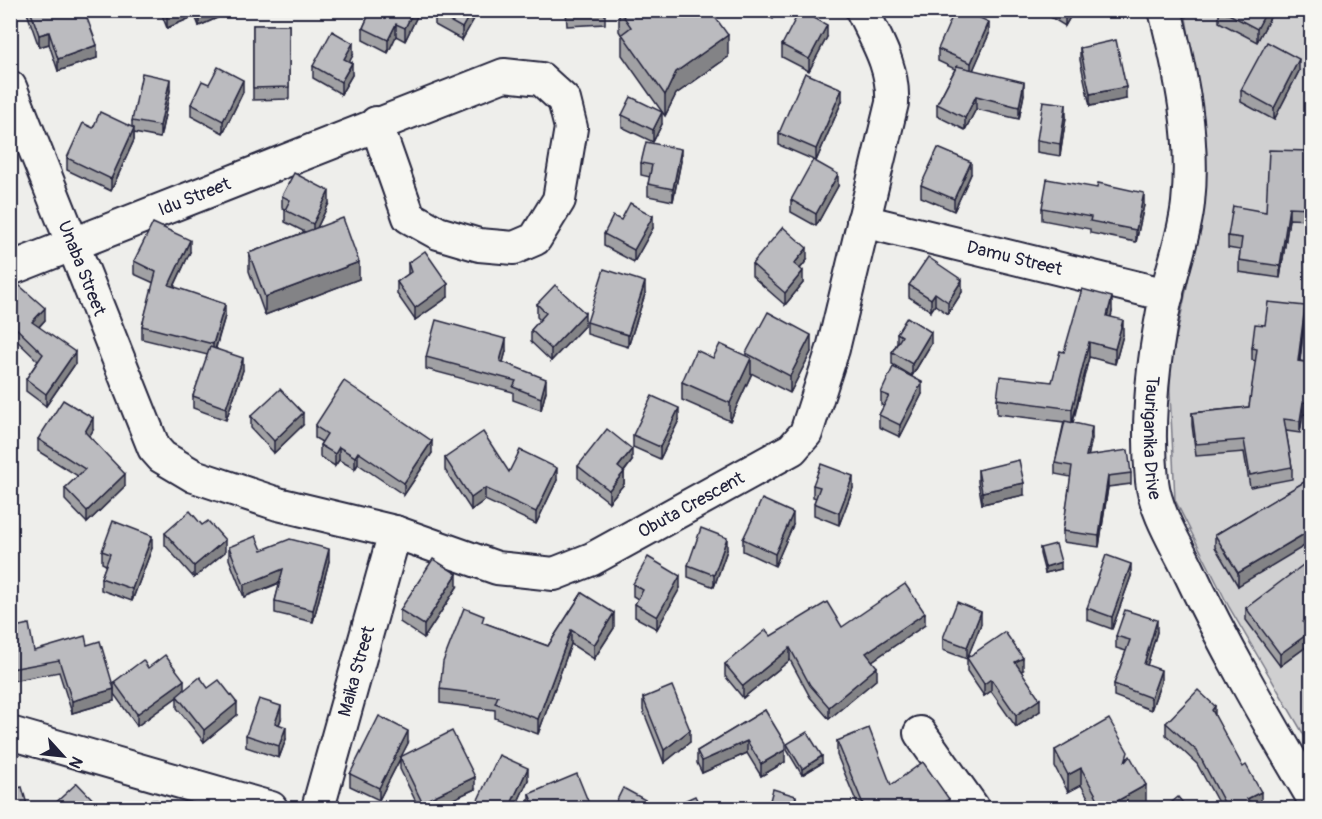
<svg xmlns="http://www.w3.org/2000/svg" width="1322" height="819" viewBox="0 0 1322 819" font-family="Pangolin,sans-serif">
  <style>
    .green { fill: #d0d0d1; stroke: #797986; stroke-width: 1.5 }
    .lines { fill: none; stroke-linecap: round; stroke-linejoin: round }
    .minor-casing { stroke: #22223b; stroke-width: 36 }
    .minor { stroke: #f6f6f2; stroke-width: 32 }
    .wall { fill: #a1a1a4; stroke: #22223b; stroke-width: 1.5 }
    .shaded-wall { fill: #838386; stroke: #22223b; stroke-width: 1.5 }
    .building { fill: #bbbbbf; stroke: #22223b; stroke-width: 1.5 }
    .labels { text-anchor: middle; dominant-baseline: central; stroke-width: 5; stroke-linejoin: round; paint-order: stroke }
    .street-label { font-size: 18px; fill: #22223b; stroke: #f6f6f2 }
  </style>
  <rect width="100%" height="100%" fill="#eeeeeb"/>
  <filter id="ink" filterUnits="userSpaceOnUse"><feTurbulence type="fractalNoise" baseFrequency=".0167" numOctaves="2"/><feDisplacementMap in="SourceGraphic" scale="12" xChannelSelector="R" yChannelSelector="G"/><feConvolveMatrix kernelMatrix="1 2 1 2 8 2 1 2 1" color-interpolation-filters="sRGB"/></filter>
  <g filter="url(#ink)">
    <!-- green -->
    <polygon class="green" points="1185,11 1311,11 1311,747 1229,607 1175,500 1169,372 1199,229 1201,114"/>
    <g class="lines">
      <defs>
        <g id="minor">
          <path id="s1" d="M1165,10C1181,73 1195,139 1188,203C1185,233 1174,263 1167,292C1154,352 1146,419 1152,481C1155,509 1173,539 1186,565C1223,644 1267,720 1312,796"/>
          <path id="s2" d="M10,87L154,448L162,457L194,476L278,504L395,532L497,568L554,574L592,559L792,449L806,433L833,349L892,103C894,68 877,41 862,10"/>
          <path id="s3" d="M863,221L1167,295"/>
          <path id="s4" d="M10,269L504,75L541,79L564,100L571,128L559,200L535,239L514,248L479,245L438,233L409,217L376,123"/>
          <polyline points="10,733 271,808"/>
          <polyline points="920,733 973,808"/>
          <path id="s5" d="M318,808L395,532"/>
        </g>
      </defs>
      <!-- minor casing -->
      <use href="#minor" class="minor-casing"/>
      <!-- minor -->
      <use href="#minor" class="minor"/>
    </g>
    <!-- wall -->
    <g class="wall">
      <polygon points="26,10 84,10 97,58 58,71 49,44 39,47"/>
      <polygon points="160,10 217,10 217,18 199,26 195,16 167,28"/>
      <polygon points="371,10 420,10 405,41 396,36 388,53 363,40 363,28"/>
      <polygon points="479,10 462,40 435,25 435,13"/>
      <polygon points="566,10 605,12 605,24 567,26"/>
      <polygon points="619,10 697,10 728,57 676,94 665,116 622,55 622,36 619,31"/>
      <polygon points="755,10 777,10 773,19"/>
      <polygon points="920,10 936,10 932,17"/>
      <polygon points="1039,10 1074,10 1065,26"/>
      <polygon points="1219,10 1274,10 1257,42 1219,22"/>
      <polygon points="253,25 289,25 289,99 253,100"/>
      <polygon points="989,34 973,70 1024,94 1019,119 976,109 965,130 937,116 937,104 955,69 938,61 938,49"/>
      <polygon points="827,37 809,71 782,57 782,45"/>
      <polygon points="1080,48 1126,99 1090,106 1080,60"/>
      <polygon points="353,55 349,62 352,75 341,94 313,78 313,66"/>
      <polygon points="1299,71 1274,120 1241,102 1241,90"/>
      <polygon points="209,84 243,92 223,133 191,116 191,104"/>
      <polygon points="170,91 160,138 134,133 134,140 111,191 67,170 67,158 93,128 132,127 132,121"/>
      <polygon points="842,101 816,161 779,145 779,133"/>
      <polygon points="622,115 662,124 653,142 622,127"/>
      <polygon points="1066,117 1060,156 1037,152 1037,140"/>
      <polygon points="1311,151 1311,220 1289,219 1280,278 1239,272 1239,260 1240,250 1228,248 1228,236 1266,212"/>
      <polygon points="681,161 673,201 648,196 648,184 650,177 641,175 641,163"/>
      <polygon points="971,174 954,211 921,197 921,185"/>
      <polygon points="838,186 816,226 791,212 791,200"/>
      <polygon points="282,196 329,203 317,228 359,279 265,315 249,271 249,253 305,232 285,222 285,209 282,208"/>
      <polygon points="1144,205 1136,242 1090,233 1090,229 1042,220 1042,208"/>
      <polygon points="621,220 653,228 634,262 604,246 604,234"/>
      <polygon points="190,252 174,287 225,316 216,348 243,370 226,420 193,408 193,396 208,355 142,339 142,326 154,283 134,274 134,261"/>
      <polygon points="807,260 800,269 803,283 785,305 752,276 752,264"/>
      <polygon points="408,263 448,297 415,320 397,294 397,282 408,274"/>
      <polygon points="10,281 45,320 39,327 75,364 46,406 26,391 26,379 38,361 15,339"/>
      <polygon points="909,285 962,292 948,314 935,305 931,311 909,297"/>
      <polygon points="645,294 628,347 587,334 587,322"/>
      <polygon points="537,304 585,325 551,361 531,342 531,330 540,320 537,317"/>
      <polygon points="1112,312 1111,317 1123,335 1115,364 1089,357 1073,423 1092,438 1088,456 1131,473 1131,484 1108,487 1099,547 1063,542 1063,531 1071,477 1055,474 1055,463 1064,422 997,414 997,399 1052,382 1064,352"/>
      <polygon points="1305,318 1300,361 1311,363 1311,415 1303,414 1300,433 1286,431 1292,467 1292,479 1250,487 1244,452 1196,456 1192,425 1192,413 1249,407 1256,361 1252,360 1252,348 1265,325"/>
      <polygon points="897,333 931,344 912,376 892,364 892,352 897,343"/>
      <polygon points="506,351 503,362 546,391 541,410 513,400 513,392 426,369 426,357"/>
      <polygon points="811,352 790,393 751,373 751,375 730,421 682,400 682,382 713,358 746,356 746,353"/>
      <polygon points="881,393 922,394 900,437 879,427 879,415 884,406 881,405"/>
      <polygon points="251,416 303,425 274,453 251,428"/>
      <polygon points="679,420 660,459 633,447 633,435"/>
      <polygon points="315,426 432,453 404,495 358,464 355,469 339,460 335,466 320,457 320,445 322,442 315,438"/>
      <polygon points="93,430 89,437 125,486 87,523 65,500 65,488 78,476 38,451 38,439"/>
      <polygon points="445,458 509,472 557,480 536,524 485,500 471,510 445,470"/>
      <polygon points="632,461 624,472 624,484 609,502 578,478 578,466"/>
      <polygon points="978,470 1024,495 982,504 978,482"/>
      <polygon points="1311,478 1238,586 1215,547 1215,535"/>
      <polygon points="813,485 853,488 839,525 814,515 814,503 816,498 813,497"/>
      <polygon points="202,525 225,552 194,578 165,545 165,533"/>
      <polygon points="793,525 775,566 743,551 743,539"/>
      <polygon points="229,547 262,550 329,561 313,622 275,613 275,601 280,583 244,597 229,559"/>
      <polygon points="152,548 132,601 101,590 101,578 106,565 102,563 102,551"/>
      <polygon points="1040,548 1061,569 1045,573 1040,554"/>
      <polygon points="727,550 714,587 688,577 688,565"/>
      <polygon points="1131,576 1112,629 1087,620 1087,608"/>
      <polygon points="633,584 680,588 657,629 635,617 635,604 638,599 633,596"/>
      <polygon points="457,587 424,638 400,622 400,610"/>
      <polygon points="582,593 614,628 594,659 571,644 538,734 495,718 495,710 440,703 440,689 484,623 548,646"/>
      <polygon points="1246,608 1311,629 1309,631 1310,644 1280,666 1246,620"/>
      <polygon points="981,624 967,658 1023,670 1021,671 1040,711 1016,727 991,691 984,696 967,671 967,659 943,650 943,638"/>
      <polygon points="925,625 872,661 877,679 829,719 810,697 790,660 743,698 725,676 725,664 771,636 842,627"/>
      <polygon points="10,628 34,651 87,645 114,701 72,713 59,672 11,681"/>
      <polygon points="1157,632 1147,665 1161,682 1151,710 1114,696 1114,684 1126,651 1116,648 1116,636"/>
      <polygon points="148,668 184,690 208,688 237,715 204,742 177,708 177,697 137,726 114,694 114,682"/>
      <polygon points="643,698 690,742 664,763 643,710"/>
      <polygon points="765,710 785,762 761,776 747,753 702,773 697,763 697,751"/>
      <polygon points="1215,717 1261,804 1256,806 1258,808 1221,808 1197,764 1166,735 1166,723"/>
      <polygon points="281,719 279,724 286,739 279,758 246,747 246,735"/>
      <polygon points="837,741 891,785 949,808 859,808 837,755"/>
      <polygon points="408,743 401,756 475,789 434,808 419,808 400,769 400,759 379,800 350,786 350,774"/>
      <polygon points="787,744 822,763 802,775 787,750"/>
      <polygon points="1055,750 1128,758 1146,802 1135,808 1094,808 1081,785 1068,792 1055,767"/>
      <polygon points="528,780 515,808 476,808 476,804"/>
      <polygon points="529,794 590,808 530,808 529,806"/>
    </g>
    <!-- shaded-wall -->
    <g class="shaded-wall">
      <polygon points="179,10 195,10 195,16 167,28 167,16"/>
      <polygon points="207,10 217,10 217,18 199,26 199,14"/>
      <polygon points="414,10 420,10 405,41 405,28"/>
      <polygon points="472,10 479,10 462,40 462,28"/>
      <polygon points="773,10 777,10 773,19"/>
      <polygon points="1067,10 1074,10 1065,26 1065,14"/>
      <polygon points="1267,10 1274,10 1257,42 1257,29"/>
      <polygon points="989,22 989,34 971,75 971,63"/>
      <polygon points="396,24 396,36 388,53 388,40"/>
      <polygon points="827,25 827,37 809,71 809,59"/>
      <polygon points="49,32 49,44 39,47 39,35"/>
      <polygon points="728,35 728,57 676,94 665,116 665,95 676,72"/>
      <polygon points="353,43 353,55 344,72 344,59"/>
      <polygon points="97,45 97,58 58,71 58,59"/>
      <polygon points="1299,59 1299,71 1274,120 1274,108"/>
      <polygon points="352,63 352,75 341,94 341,82"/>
      <polygon points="170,79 170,91 160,138 160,126"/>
      <polygon points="243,80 243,92 223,133 223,121"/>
      <polygon points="1024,82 1024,94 1019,119 1019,107"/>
      <polygon points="1126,87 1126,99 1090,106 1090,94"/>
      <polygon points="842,89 842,101 816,161 816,149"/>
      <polygon points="976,96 976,109 965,130 965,118"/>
      <polygon points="1066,104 1066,117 1060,156 1060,144"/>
      <polygon points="662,112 662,124 653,142 653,130"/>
      <polygon points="134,128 134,140 111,191 111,179"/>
      <polygon points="681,149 681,161 673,201 673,189"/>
      <polygon points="971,162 971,174 954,211 954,199"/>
      <polygon points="16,164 16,176 10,187 10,175"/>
      <polygon points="838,174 838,186 816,226 816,214"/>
      <polygon points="329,191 329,203 313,236 313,224"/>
      <polygon points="1144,193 1144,205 1136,242 1136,230"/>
      <polygon points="1289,207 1289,219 1280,278 1280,266"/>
      <polygon points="653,216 653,228 634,262 634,250"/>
      <polygon points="190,240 190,252 169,297 169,285"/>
      <polygon points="807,248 807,260 794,276 794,264"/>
      <polygon points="359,262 359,279 265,315 265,297"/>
      <polygon points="803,271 803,283 785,305 785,293"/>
      <polygon points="962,280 962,292 948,314 948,302"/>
      <polygon points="645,282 645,294 628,347 628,335"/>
      <polygon points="448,284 448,297 415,320 415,308"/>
      <polygon points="935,293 935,305 931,311 931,299"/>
      <polygon points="1112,297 1112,312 1107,331 1107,316"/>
      <polygon points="225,304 225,316 213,356 213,344"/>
      <polygon points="1305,306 1305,318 1298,373 1298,361"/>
      <polygon points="45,308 45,320 32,334 32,322"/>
      <polygon points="585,313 585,325 551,361 551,349"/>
      <polygon points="1123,320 1123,335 1115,364 1115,349"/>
      <polygon points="15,327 15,339 10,344 10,331"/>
      <polygon points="931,332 931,344 912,376 912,364"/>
      <polygon points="811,335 811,352 790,393 790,376"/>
      <polygon points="506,339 506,351 500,373 500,361"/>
      <polygon points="1089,342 1089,357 1072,423 1072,409"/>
      <polygon points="75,352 75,364 46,406 46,394"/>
      <polygon points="243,358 243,370 226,420 226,408"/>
      <polygon points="751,358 751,375 730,421 730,403"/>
      <polygon points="546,379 546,391 541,410 541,398"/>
      <polygon points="922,382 922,394 900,437 900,425"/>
      <polygon points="1303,402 1303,414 1300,433 1300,421"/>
      <polygon points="679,408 679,420 660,459 660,447"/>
      <polygon points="303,413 303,425 274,453 274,441"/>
      <polygon points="93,418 93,430 85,444 85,432"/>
      <polygon points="1092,427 1092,438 1086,467 1086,456"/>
      <polygon points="432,441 432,453 404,495 404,483"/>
      <polygon points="339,447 339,460 335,466 335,454"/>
      <polygon points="632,449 632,461 618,479 618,467"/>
      <polygon points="358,452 358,464 355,469 355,457"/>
      <polygon points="557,468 557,480 536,524 536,512"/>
      <polygon points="624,472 624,484 609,502 609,490"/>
      <polygon points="125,474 125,486 87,523 87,511"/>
      <polygon points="853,476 853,488 839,525 839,513"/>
      <polygon points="1108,476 1108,487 1099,547 1099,536"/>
      <polygon points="1024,483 1024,495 982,504 982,492"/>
      <polygon points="485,488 485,500 471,510 471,498"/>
      <polygon points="793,513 793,525 775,566 775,554"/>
      <polygon points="1311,530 1311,542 1238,586 1238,573"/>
      <polygon points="152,536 152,548 132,601 132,589"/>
      <polygon points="727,538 727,550 714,587 714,575"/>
      <polygon points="225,540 225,552 194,578 194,566"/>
      <polygon points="329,549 329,561 313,622 313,610"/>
      <polygon points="1061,562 1061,569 1045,573 1045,567"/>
      <polygon points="1131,564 1131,576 1112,629 1112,617"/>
      <polygon points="283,569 283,581 244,597 244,585"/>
      <polygon points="457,574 457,587 424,638 424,625"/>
      <polygon points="680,576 680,588 657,629 657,617"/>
      <polygon points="981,612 981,624 967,659 967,647"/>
      <polygon points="614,613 614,628 594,659 594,645"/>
      <polygon points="925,613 925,625 866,665 866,653"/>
      <polygon points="1311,617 1311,629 1303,634 1303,622"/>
      <polygon points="1157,620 1157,632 1144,676 1144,664"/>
      <polygon points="571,630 571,644 538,734 538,719"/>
      <polygon points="1310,632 1310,644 1280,666 1280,654"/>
      <polygon points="790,648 790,660 743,698 743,686"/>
      <polygon points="1023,658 1023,670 1015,675 1015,662"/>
      <polygon points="877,667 877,679 829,719 829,707"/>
      <polygon points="1161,670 1161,682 1151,710 1151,698"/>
      <polygon points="991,679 991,691 984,696 984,684"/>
      <polygon points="184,680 184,692 137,726 137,714"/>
      <polygon points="114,689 114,701 72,713 72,701"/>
      <polygon points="1040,699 1040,711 1016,727 1016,715"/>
      <polygon points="237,703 237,715 204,742 204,730"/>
      <polygon points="281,706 281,719 275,735 275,723"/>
      <polygon points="1215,706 1215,718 1212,710"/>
      <polygon points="286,727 286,739 279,758 279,746"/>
      <polygon points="690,730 690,742 664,763 664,750"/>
      <polygon points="408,731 408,743 379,800 379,788"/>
      <polygon points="747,741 747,753 702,773 702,761"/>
      <polygon points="785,750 785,762 761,776 761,764"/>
      <polygon points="822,756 822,763 802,775 802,769"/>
      <polygon points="528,768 528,780 515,808 509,808"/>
      <polygon points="1081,768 1081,785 1068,792 1068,775"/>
      <polygon points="475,777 475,789 434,808 422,808 422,802"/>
      <polygon points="1146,785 1146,802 1135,808 1107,808 1108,806"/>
      <polygon points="1261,792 1261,804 1252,808 1247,799"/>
      <polygon points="796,796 796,808 793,808"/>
      <polygon points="949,799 949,808 936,808"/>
    </g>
    <!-- building -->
    <g class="building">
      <polygon points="30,10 84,10 97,45 58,59 49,32 39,35"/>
      <polygon points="165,10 179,10 167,16"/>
      <polygon points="198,10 207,10 199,14"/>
      <polygon points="371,10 414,10 405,28 396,24 388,40 363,28"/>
      <polygon points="436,10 472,10 462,28 435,13"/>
      <polygon points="567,10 605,10 605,12 567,14"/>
      <polygon points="619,10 697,10 698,13 701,10 710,10 728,35 676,72 665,95 622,34 631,27"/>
      <polygon points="800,10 827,25 809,59 782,45"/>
      <polygon points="955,10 963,10 989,22 971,63 938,49"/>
      <polygon points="1059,10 1067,10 1065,14"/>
      <polygon points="1221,10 1267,10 1257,29"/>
      <polygon points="253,25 289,25 289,87 253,88"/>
      <polygon points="332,31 353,43 344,59 352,63 341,82 313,66"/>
      <polygon points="1116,40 1126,87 1090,94 1080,48"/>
      <polygon points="1267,42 1299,59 1274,108 1241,90"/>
      <polygon points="957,66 1024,82 1019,107 976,96 965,118 937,104"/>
      <polygon points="218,67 243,80 223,121 191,104 202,81 209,84"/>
      <polygon points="142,73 170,79 160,126 132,121"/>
      <polygon points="805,73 842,89 816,149 779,133"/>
      <polygon points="631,97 662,112 653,130 622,115"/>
      <polygon points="1043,101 1066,104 1060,144 1037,140"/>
      <polygon points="100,112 134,128 111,179 67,158 83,123 93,128"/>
      <polygon points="646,142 681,149 673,189 648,184 652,165 641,163"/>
      <polygon points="938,148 971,162 954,199 921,185"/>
      <polygon points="1269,150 1311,151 1311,208 1289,207 1280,266 1239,260 1242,238 1228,236 1233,206 1266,212"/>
      <polygon points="813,160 838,174 816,214 791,200"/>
      <polygon points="10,161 16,164 10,175"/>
      <polygon points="294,173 329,191 313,224 285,210 290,200 282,196"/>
      <polygon points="1047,179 1097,188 1098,183 1144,193 1136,230 1090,221 1091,217 1042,208"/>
      <polygon points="630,203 653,216 634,250 604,234 613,216 621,220"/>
      <polygon points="343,218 359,262 265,297 249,253"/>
      <polygon points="153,223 190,240 169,285 225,304 213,344 142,326 156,272 134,261"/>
      <polygon points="783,227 807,248 794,264 803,271 785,293 752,264"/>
      <polygon points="425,251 448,284 415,308 397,282 411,272 408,263"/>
      <polygon points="928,257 962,280 948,302 935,293 931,299 909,285"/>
      <polygon points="604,269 645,282 628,335 587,322"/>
      <polygon points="12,279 45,308 32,322 75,352 46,394 26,379 43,354 15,327 10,331 10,281"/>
      <polygon points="555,285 585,313 551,349 531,330 546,313 537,304"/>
      <polygon points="1082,289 1112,297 1107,316 1123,320 1115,349 1089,342 1072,409 997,399 1000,376 1052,382 1060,351 1064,352"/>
      <polygon points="1268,302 1305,306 1298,361 1311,363 1311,403 1303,402 1300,421 1284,419 1292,467 1250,475 1244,440 1196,444 1192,413 1249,407 1257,349 1252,348 1255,324 1265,325"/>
      <polygon points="768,312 811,335 790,376 746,353"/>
      <polygon points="907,317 931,332 912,364 892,352 902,336 897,333"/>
      <polygon points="436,320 506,339 500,361 546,379 541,398 513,387 516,381 426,357"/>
      <polygon points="720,344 751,358 730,403 682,382 696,350 713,358"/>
      <polygon points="210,347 243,358 226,408 193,396"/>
      <polygon points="893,367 922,382 900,425 879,415 889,396 881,393"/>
      <polygon points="344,381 432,441 404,483 358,452 355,457 339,447 335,454 320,445 327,434 315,426"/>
      <polygon points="280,389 303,413 274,441 251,416"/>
      <polygon points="652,396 679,408 660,447 633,435"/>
      <polygon points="63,400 93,418 85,432 125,474 87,511 65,488 85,469 38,439"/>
      <polygon points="1065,421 1092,427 1086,456 1128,450 1131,473 1108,476 1099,536 1063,531 1072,466 1055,463"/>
      <polygon points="607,429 632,449 618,467 624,472 609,490 578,466"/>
      <polygon points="483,432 509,472 520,450 557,468 536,512 485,488 471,498 445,458"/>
      <polygon points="1019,460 1024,483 982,492 978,470"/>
      <polygon points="821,464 853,476 839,513 814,503 820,487 813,485"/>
      <polygon points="1311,478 1311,530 1238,573 1215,535"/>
      <polygon points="762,499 793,513 775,554 743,539"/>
      <polygon points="190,511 202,525 208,521 225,540 194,566 165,533"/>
      <polygon points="113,521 152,536 132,589 101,578 110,554 102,551"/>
      <polygon points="701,528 727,538 714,575 688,565"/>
      <polygon points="256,536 262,550 290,539 329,549 313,610 275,601 283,569 244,585 229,547"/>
      <polygon points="1056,544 1061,562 1045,567 1040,548"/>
      <polygon points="1106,555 1131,564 1112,617 1087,608"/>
      <polygon points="648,557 680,576 657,617 635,604 643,590 633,584"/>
      <polygon points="433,559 457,574 424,625 400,610"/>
      <polygon points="1311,559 1311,617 1303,622 1310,632 1280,654 1246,608"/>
      <polygon points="905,584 925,613 866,653 877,667 829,707 810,685 790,648 743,686 725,664 766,630 771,636 827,602 842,627"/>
      <polygon points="582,593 614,613 594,645 571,630 538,719 495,703 498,696 440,689 443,662 464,608 484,616 482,622 548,646"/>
      <polygon points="957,602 981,612 967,647 943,638"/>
      <polygon points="1125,610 1157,620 1144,664 1161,670 1151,698 1114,684 1130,640 1116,636"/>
      <polygon points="29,624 34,651 85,636 87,645 100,641 114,689 72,701 59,660 11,669 10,628"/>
      <polygon points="1005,632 1023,658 1015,662 1040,699 1016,715 991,679 984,684 967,658"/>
      <polygon points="165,655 184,680 137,714 114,682 143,660 148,668"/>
      <polygon points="200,677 208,688 219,680 237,703 204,730 177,696"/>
      <polygon points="672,686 690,730 664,750 643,698"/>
      <polygon points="1198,690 1215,706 1212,710 1243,767 1246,765 1261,792 1247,799 1258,808 1227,808 1197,751 1166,723"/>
      <polygon points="259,699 281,706 275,723 286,727 279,746 246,735"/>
      <polygon points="765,710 785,743 785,750 761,764 747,741 702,761 697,751"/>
      <polygon points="379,716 408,731 379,788 350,774"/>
      <polygon points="1109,719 1128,752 1125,762 1130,756 1146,785 1108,806 1107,808 1103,808 1081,768 1068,775 1055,750"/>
      <polygon points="869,728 891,785 923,762 949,799 936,808 861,808 859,807 863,804 837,741"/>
      <polygon points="452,731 475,777 422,802 400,757"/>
      <polygon points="807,732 822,756 802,769 787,744"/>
      <polygon points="499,755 528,768 509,808 487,808 476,804"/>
      <polygon points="577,774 590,806 585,808 535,808 529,794"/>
      <polygon points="77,783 101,808 50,808"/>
      <polygon points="22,787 28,808 10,808 10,790"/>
      <polygon points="623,788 651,803 649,808 613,808"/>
      <polygon points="773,789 796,796 793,808 768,808"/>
      <polygon points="695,796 701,808 668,808"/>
      <polygon points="1178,797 1187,808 1165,808"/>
      <polygon points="157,800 158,808 125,808 125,802"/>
    </g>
  </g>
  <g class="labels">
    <!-- street labels -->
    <g class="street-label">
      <text stroke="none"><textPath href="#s4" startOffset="198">Idu Street</textPath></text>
      <text stroke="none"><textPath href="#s3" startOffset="156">Damu Street</textPath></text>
      <text stroke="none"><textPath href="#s2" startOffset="195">Unaba Street</textPath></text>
      <text stroke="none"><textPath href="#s1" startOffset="434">Tauriganika Drive</textPath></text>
      <text stroke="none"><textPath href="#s2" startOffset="966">Obuta Crescent</textPath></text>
      <text stroke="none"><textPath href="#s5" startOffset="142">Maika Street</textPath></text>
    </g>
  </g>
  <!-- margin -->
  <rect width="1322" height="819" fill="none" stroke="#f6f6f2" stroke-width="36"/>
  <rect x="18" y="18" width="1286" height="783" fill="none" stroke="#22223b" stroke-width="2" filter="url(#ink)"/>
  <!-- north arrow -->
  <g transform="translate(63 756) rotate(117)" stroke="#f6f6f2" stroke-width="4.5" paint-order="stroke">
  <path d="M0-4.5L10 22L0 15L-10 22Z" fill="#22223b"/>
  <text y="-9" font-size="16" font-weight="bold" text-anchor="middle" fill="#22223b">N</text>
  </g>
</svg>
